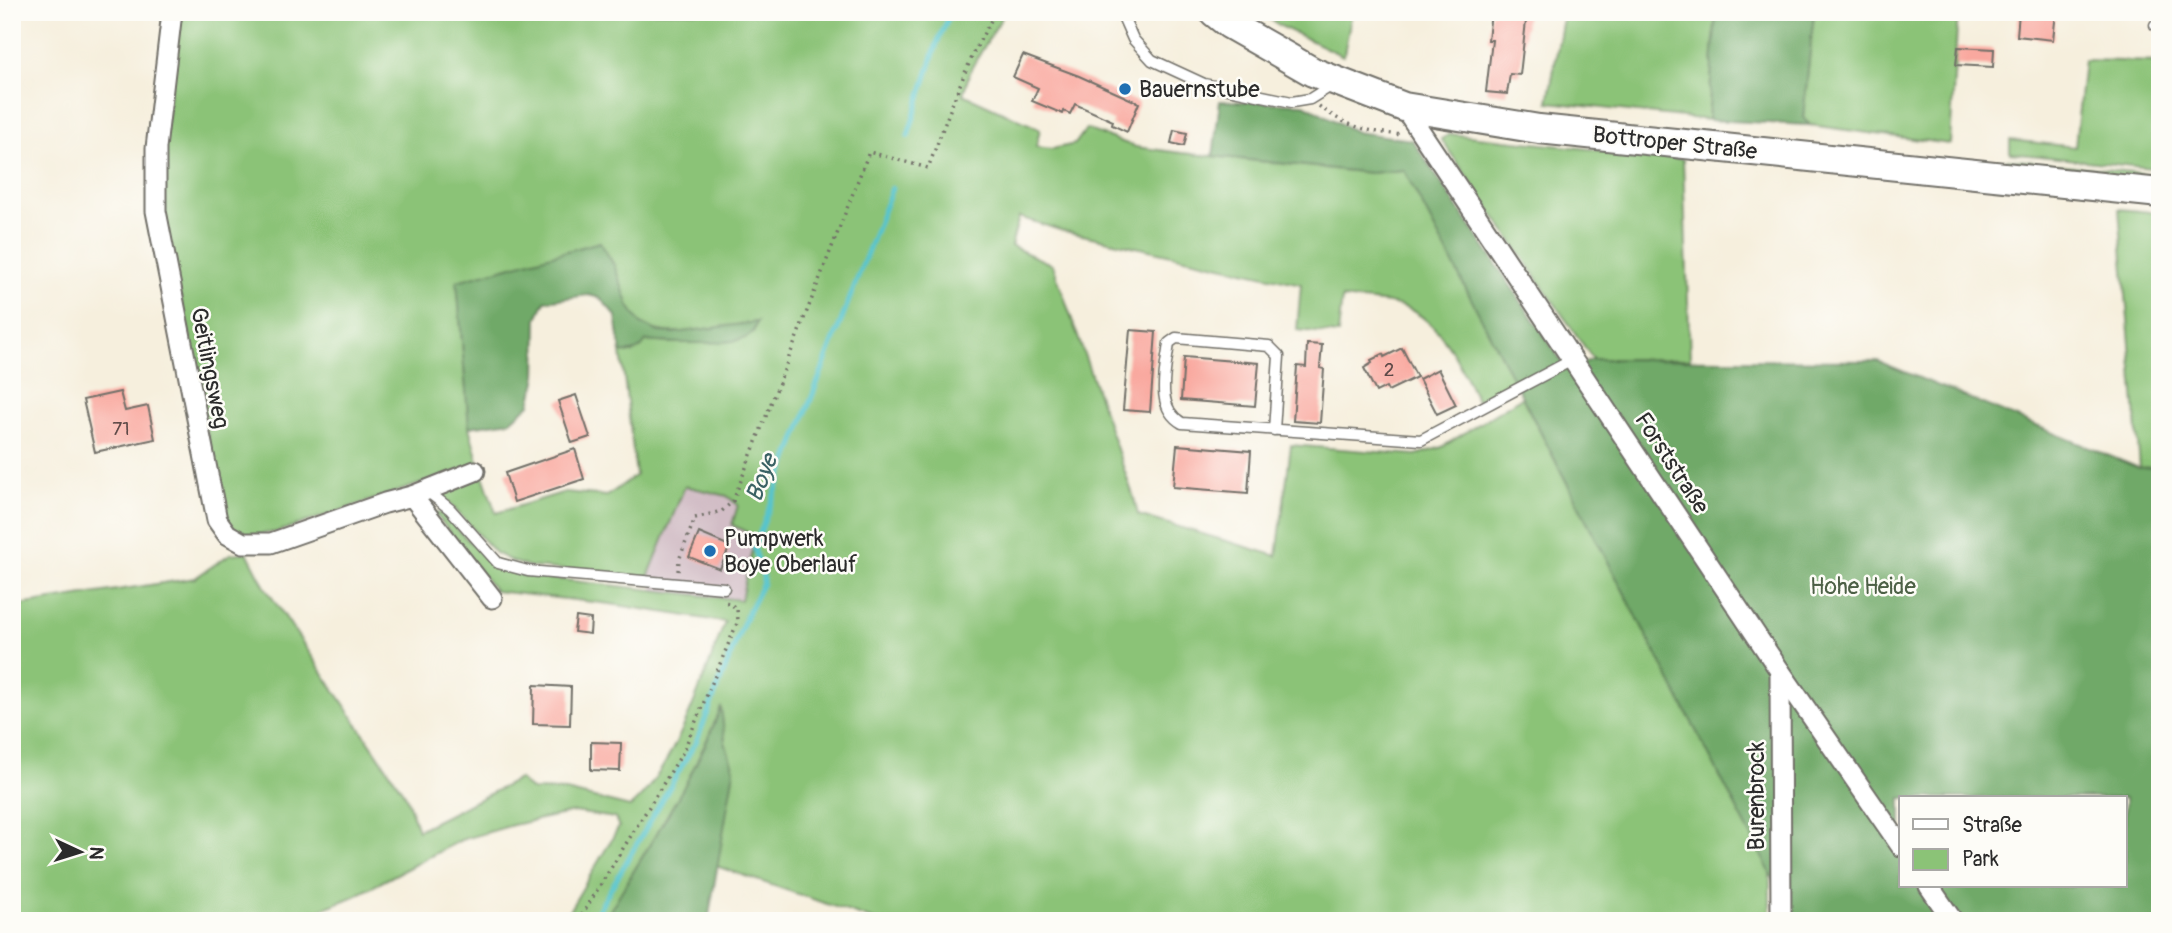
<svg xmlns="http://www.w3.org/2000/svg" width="2172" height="933" viewBox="0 0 2172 933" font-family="Pangolin,sans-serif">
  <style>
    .industrial { fill: #d2bdc6 }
    .green { fill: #8bc377; stroke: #5b7751; stroke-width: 2 }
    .forest { fill: #70a968; stroke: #4e6a4a; stroke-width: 2; fill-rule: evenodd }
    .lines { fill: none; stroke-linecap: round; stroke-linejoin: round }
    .stream { stroke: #57c4cd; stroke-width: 5 }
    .building { fill: #f9a89f }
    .service-casing { stroke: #727069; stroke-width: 13 }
    .minor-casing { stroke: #727069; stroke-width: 23 }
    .secondary-casing { stroke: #727069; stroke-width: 32 }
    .path { stroke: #727069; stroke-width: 3.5; stroke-dasharray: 2 5; stroke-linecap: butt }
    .service { stroke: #fff; stroke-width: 10 }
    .minor { stroke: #fff; stroke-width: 19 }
    .secondary { stroke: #fff; stroke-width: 28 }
    .poi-dot { fill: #1f6fb2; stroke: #fdfcf7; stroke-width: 2.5 }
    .labels { text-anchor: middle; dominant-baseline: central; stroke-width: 5; stroke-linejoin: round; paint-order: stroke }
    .number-label { font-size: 19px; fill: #5e4a48 }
    .poi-label { font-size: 23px; fill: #2b2b2b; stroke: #fdfcf7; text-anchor: start }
    .street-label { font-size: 23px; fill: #2b2b2b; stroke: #fdfcf7 }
    .park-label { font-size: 23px; fill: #4d6046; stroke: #fdfcf7 }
    .water-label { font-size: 24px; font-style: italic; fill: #3a6164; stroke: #fdfcf7 }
  </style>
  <rect width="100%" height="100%" fill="#fdfcf7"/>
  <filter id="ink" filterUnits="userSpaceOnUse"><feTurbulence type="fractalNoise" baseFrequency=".0143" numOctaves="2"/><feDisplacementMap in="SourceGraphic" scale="14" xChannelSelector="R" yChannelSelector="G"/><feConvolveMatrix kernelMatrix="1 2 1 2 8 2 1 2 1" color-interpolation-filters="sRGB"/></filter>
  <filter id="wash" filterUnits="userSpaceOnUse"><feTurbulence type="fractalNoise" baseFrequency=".00686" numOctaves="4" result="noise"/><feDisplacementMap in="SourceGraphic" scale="28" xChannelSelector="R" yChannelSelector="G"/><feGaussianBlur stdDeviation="1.57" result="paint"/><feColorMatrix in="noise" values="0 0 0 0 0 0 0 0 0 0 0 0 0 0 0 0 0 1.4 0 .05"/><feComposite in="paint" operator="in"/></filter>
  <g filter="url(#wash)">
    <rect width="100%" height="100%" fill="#f6efdd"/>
    <!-- industrial -->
    <polygon class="industrial" points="685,486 727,496 738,505 755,535 742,600 652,591 655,578 648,577"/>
    <!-- green -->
    <g class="green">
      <path d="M178,12H1005L971,69L963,94L1040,129L1036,147L1052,149L1075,144L1086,129L1136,147L1182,153L1370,173L1404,170L1515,381L1477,401C1461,368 1446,328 1411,310C1391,300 1363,301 1342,298L1338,334L1297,330L1301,284L1060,230L1019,217L1011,246L1053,265L1134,498L1138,515L1277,556L1291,445L1416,455L1442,447L1522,397L1770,871V921H876L716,866L734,770L725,742L721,709L688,780L604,921H563L619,827L615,818L574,812L513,825L461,840L355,896L291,921H12V606L195,578L230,554L247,552L265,587L406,796L418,830L519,779L531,790L566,791L630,807C674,771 704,675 725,622L610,604L495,591L434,512C445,512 449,520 456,528C475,549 495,563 521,575L741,600L755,536L732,525L738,505L727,496L685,486L648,577L532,567L513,562L495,553L439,492L483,476L496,513L565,492L607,496L636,475L621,352L633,353L646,341L671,343L753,332L757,322C727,326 668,342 642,324C626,313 620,283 614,265L457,281L469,427L479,464L277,532L252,535L240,533L230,524L223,511L214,481L198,369L167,243L162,166Z"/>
      <polygon points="1259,12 1352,12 1344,54 1343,56 1282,27"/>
      <polygon points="1564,12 1716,12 1708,120 1548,102"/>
      <polygon points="1814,12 1958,12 1950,144 1810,125 1803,118"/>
      <polygon points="2084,60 2160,62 2160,169 2010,153 2010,140 2075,147"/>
      <polygon points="1450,134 1683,159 1690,359 1593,359 1441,139"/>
      <polygon points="2008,159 2160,175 2160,182 2017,167 2006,160"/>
      <polygon points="2119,209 2160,213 2160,467 2140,468"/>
    </g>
    <!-- forest -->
    <g class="forest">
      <polygon points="1716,12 1814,12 1803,118 1810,125 1708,120"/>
      <path d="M1220,101L1304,104L1356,132L1412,140L1567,369L1593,359L1878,361L2139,468L2160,467V921H1786V903L1404,170L1370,173L1213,156ZM1901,798H2125V886H1901Z"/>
      <path d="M600,242L614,265L629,306L641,324L659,332L674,333L757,322C755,327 754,332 749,336C735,346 665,343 646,341C640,352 632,353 621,352L616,316L600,298L588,295L545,301L537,318L536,381L530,404L511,421L469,427L457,281Z"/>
      <path d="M721,707L725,742L734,770L708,921H604C644,851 693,783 721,707Z"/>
    </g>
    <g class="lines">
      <!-- stream -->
      <g class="stream">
        <polyline points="908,136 937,43 951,12"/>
        <polyline points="592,921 697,740 747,614 763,583 763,576 754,548 892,188"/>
      </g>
    </g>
    <g id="blocks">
      <!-- building -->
      <g class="building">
        <polygon points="1491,12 1527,12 1520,75 1510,74 1507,94 1486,92 1492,40 1488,40"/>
        <polygon points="2019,12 2056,12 2053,40 2017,36"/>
        <polygon points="1958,47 1994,49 1993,67 1956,65"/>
        <polygon points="1023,55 1079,76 1139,103 1127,132 1112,125 1113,121 1075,104 1070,114 1064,111 1063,114 1032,101 1038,88 1013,77"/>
        <polygon points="1174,130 1187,133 1184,146 1171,143"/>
        <polygon points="1130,330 1156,332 1150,412 1123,410"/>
        <polygon points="1307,344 1322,345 1320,368 1324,369 1320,423 1293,421 1297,366 1306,367"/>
        <polygon points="1402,348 1417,377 1388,391 1386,387 1376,392 1364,368 1372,363 1371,360 1383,354 1384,357"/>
        <polygon points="1184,357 1259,363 1255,406 1181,400"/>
        <polygon points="1438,369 1456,405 1437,414 1419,379"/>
        <polygon points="120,392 125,411 148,406 155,439 95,452 83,400"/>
        <polygon points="576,395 590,437 572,443 558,401"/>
        <polygon points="1177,445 1251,451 1248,493 1173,487"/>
        <polygon points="575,449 584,479 514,502 505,473"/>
        <polygon points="699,533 730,546 720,569 689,557"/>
        <polygon points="576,617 591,619 590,634 574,632"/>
        <polygon points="534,685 571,687 570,725 533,724"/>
        <polygon points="591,742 621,743 620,771 591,770"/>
      </g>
    </g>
  </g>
  <g filter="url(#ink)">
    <use href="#blocks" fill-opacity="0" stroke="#727069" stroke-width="2"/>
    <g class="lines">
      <defs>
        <g id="service">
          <polyline points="1121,12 1133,39 1152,60 1204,84 1292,102 1310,99 1334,84"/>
          <polyline points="2155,25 2160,28"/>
          <path d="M1274,430L1279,356L1269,346L1176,338L1169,343C1166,370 1154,407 1182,423L1421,440L1574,359"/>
          <polyline points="427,491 450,509 498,563 528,571 724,588"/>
        </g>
        <g id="minor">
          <polyline points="172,12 156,148 156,211 217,520 227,534 243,543 271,543 385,503 412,496 492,598"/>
          <polyline points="1404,107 1780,671 1901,846"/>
          <polyline points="412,496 475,471"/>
          <polyline points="1780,671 1781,921"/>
          <polyline points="1929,886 1953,921"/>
        </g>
        <polyline id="secondary" points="1214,12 1229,24 1313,72 1404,107 1539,129 2160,193"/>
      </defs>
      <!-- service casing -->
      <use href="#service" class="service-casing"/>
      <!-- minor casing -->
      <use href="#minor" class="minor-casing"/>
      <!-- secondary casing -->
      <use href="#secondary" class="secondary-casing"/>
      <!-- path -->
      <g class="path">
        <path d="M1319,106C1346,127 1369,132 1403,135"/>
        <path d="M678,571L679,560L695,518L722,511L733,501L869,152L928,168C949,114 966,61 996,12"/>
        <polyline points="578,921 683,752 738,621 737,609 729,603 723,602"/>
      </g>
      <!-- service -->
      <use href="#service" class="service"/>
      <!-- minor -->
      <use href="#minor" class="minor"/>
      <!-- secondary -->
      <use href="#secondary" class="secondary"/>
    </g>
  </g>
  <!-- markers -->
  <g class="poi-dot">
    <circle cx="1125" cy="89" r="7"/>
    <circle cx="710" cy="551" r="7"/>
  </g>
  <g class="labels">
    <!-- number labels -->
    <g class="number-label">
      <text x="1389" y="370">2</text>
      <text x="121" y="429">71</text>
    </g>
    <!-- poi labels -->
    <g class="poi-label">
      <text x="1139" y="89">Bauernstube</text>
      <text x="724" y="538">Pumpwerk<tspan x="724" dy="26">Boye Oberlauf</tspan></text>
    </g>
    <!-- street labels -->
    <g class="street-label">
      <text transform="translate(1675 143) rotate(6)">Bottroper Straße</text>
      <text transform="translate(210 368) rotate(79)">Geitlingsweg</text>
      <text transform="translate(1672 463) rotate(57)">Forststraße</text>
      <text transform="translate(1756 796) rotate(-90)">Burenbrock</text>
    </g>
    <!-- park labels -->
    <g class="park-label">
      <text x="1863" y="586">Hohe Heide</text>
    </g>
    <!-- water labels -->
    <g class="water-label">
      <text transform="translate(762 478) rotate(-69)">Boye</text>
    </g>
  </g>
  <!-- margin -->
  <rect width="2172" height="933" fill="none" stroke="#fdfcf7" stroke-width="42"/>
  <!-- legend -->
  <rect x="1899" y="796" width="228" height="91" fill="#fdfcf7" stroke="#a9a8a5" stroke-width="2"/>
  <rect x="1913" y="819" width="35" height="10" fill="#ffffff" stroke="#a9a8a5" stroke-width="2"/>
  <text x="1962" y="832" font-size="21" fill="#2b2b2b">Straße</text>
  <rect x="1913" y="849" width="35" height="21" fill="#8bc377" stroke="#a9a8a5" stroke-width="2"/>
  <text x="1962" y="866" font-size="21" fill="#2b2b2b">Park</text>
  <!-- north arrow -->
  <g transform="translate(80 852) rotate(94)" stroke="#fdfcf7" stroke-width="5" paint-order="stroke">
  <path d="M0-5L12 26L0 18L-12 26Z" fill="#2b2b2b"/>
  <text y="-10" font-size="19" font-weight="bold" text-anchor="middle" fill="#2b2b2b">N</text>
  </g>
</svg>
